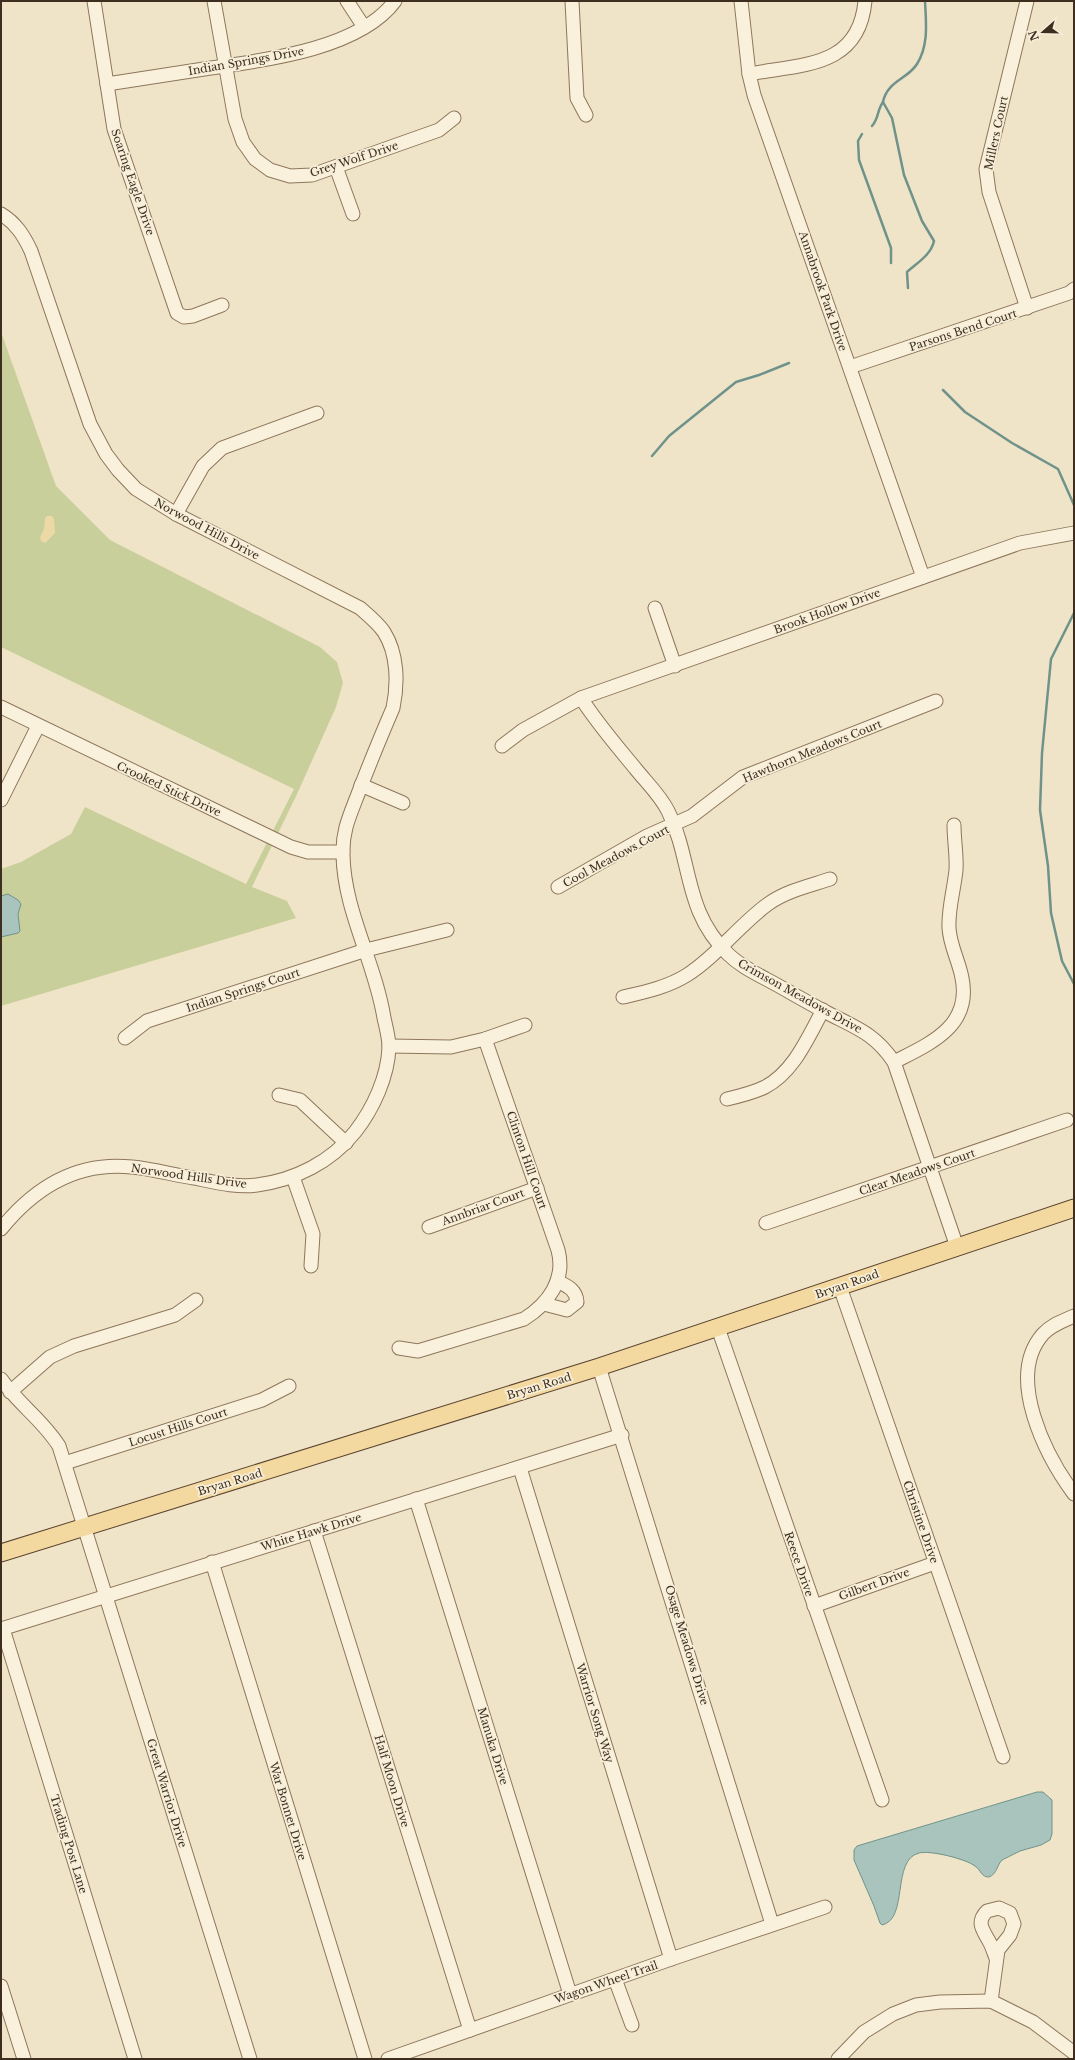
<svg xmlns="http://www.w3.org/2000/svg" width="1075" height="2060" viewBox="0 0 1075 2060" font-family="'Libre Baskerville',serif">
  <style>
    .green { fill: #c9cf9b }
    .sand { fill: #ecd9a5 }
    .water { fill: #a9c4bc; stroke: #6f938a }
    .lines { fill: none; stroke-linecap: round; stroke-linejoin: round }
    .stream { stroke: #6f938a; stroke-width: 2.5 }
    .minor-casing { stroke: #8d765c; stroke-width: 15 }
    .major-casing { stroke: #5b4430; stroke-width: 19 }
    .minor { stroke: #faf1dc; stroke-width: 13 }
    .major { stroke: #f3d9a0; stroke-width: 17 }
    .labels { text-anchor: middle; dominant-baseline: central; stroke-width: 3.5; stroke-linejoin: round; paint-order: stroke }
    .street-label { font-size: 11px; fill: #3d2e20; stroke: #f7eed8 }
  </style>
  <rect width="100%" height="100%" fill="#f0e4c8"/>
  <!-- green -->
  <polygon class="green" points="1,332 56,486 110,540 320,647 337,662 343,683 336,707 298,792 252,887 287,901 296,918 1,1006 1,869 21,862 71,834 85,807 246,884 294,789 1,647"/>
  <!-- sand -->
  <polygon class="sand" points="47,516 52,516 54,519 55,533 45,543 41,541 40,537 44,529 45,518"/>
  <!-- water -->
  <g class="water">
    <polygon points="8,894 18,900 21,904 18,914 20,931 18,933 1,937 1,896"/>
    <path d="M1037,1792H1043L1052,1800V1834L1050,1840L1041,1845L1020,1851L1002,1860C997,1865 997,1874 989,1877C981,1877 981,1870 975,1866C966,1859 930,1850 919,1853C891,1860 909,1919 882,1925L880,1923L874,1906L854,1860V1850L857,1846Z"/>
  </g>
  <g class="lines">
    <!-- stream -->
    <g class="stream">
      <path d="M872,126C879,118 877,110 883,102"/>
      <polyline points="862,134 858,141 859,160 891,248 891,263"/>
      <path d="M908,288L907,272C917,263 931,255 934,241L922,221L904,175L892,118L883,102C887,81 908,79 917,64C929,45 926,22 925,1"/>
      <polyline points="943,390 965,412 1012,443 1058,469 1074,505"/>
      <polyline points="652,456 669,436 736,382 759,375 789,363"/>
      <polyline points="1074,613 1051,659 1042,753 1040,810 1048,866 1051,913 1062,961 1074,984"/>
    </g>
    <defs>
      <g id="minor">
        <polyline points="94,1 114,129 177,313 184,317 193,316 222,305"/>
        <polyline points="214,1 235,119 243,142 255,159 270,170 290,176 312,175 439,130 454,118"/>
        <polyline points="347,1 364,27"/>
        <polyline points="572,1 577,98 586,115"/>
        <polyline points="741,1 749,74 754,95 923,577"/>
        <polyline points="1027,1 986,169 989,192 1027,308"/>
        <path d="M749,74C802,64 859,68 865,1"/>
        <path d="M107,84C139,79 172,74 204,69C260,61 359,50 395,1"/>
        <polyline points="336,167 353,214"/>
        <path d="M1,214C16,223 24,236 31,251L90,424L106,454L118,470L136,489L176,514L360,608C368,615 378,623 384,632C398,654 398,684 393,708C381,736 369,765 358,794C350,815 342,831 343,855C344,911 375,962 384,1018C386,1027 389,1038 389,1047C388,1077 373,1109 355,1132C331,1162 295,1180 257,1185C237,1188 214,1182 194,1178C174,1175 153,1169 132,1167C76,1161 34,1188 1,1229"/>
        <polyline points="850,367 1069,293 1074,289"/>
        <polyline points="176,514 203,466 222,448 317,413"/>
        <polyline points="655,608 675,666"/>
        <path d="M581,698C597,723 616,745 635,768C646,782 660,795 668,811C693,862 683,910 728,954C739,965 753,972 766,979C785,989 803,1000 822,1010C853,1027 873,1031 894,1062L957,1247"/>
        <polyline points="1,707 291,847 308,852 343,852"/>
        <polyline points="502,746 523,730 581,698 1020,543 1074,533"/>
        <polyline points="361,785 403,803"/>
        <polyline points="1,800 38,726"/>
        <polyline points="558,887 647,836 692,816 743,777 936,701"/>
        <path d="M623,997C645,992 668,987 687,975C717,956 739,925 768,904C786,891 809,886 830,879"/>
        <polyline points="125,1038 147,1021 366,950 447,930"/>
        <polyline points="389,1046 451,1047 485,1039 525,1025"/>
        <path d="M894,1062C929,1044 972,1027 962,978C959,961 950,946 949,928C948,909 954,890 956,870C957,856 954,840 954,825"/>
        <polyline points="279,1095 300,1100 346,1143"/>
        <path d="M727,1099C740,1096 753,1093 765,1087C794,1072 808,1037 823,1010"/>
        <polyline points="293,1177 313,1234 311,1266"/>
        <polyline points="766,1223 1067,1120"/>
        <polyline points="429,1227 537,1188"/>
        <polyline points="840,1287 1003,1757"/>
        <path d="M544,1304L567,1310L577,1302C576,1289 567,1286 557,1281"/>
        <path d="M1074,1316C1063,1321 1051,1325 1043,1334C1005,1377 1046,1456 1074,1494"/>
        <polyline points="718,1328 882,1800"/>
        <path d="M399,1348L418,1351L524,1319C548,1304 566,1280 558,1250L485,1039"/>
        <polyline points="599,1367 772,1924"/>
        <path d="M1,1379C18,1404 42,1419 59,1446L250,2059"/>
        <polyline points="10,1392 50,1357 74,1346 175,1315 196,1300"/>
        <polyline points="65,1463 262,1400 289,1386"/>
        <polyline points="520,1468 671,1959"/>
        <polyline points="416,1499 570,1994"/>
        <polyline points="314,1531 470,2030"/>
        <polyline points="212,1562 365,2059"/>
        <polyline points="814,1606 935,1563"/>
        <polyline points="1,1629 622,1435"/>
        <polyline points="3,1629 135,2059"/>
        <polyline points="615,1979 632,2025"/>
        <polyline points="1,1986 24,2059"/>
        <path d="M991,2001L998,1950L1010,1935L1014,1924L1010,1913L999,1908L987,1911C975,1923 984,1931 990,1943C992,1947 994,1953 996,1958"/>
        <polyline points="388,2059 671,1959 825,1907"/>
        <polyline points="838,2059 864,2032 893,2014 916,2005 940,2002 991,2001 1033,2022 1074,2053"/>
      </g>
      <polyline id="major" points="1,1553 599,1367 1074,1208"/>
    </defs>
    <!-- minor casing -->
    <use href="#minor" class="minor-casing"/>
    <!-- major casing -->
    <use href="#major" class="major-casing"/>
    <!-- minor -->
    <use href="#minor" class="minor"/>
    <!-- major -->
    <use href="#major" class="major"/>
  </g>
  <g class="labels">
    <!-- street labels -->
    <g class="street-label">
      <text transform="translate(246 61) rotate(-10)">Indian Springs Drive</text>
      <text transform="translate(996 133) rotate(-78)">Millers Court</text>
      <text transform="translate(354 159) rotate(-18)">Grey Wolf Drive</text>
      <text transform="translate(133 182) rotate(71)">Soaring Eagle Drive</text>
      <text transform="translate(823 291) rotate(71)">Annabrook Park Drive</text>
      <text transform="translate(963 330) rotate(-18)">Parsons Bend Court</text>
      <text transform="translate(207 529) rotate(28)">Norwood Hills Drive</text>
      <text transform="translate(827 611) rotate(-20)">Brook Hollow Drive</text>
      <text transform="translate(812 751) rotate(-22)">Hawthorn Meadows Court</text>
      <text transform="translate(169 789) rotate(25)">Crooked Stick Drive</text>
      <text transform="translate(616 856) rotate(-28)">Cool Meadows Court</text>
      <text transform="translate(243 990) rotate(-18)">Indian Springs Court</text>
      <text transform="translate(800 996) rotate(29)">Crimson Meadows Drive</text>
      <text transform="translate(527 1160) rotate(71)">Clinton Hill Court</text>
      <text transform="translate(917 1172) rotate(-19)">Clear Meadows Court</text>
      <text transform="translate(189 1176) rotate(8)">Norwood Hills Drive</text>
      <text transform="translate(483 1207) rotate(-20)">Annbriar Court</text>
      <text transform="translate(847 1284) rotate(-19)">Bryan Road</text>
      <text transform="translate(539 1386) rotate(-17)">Bryan Road</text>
      <text transform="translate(178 1427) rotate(-18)">Locust Hills Court</text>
      <text transform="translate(230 1482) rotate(-17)">Bryan Road</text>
      <text transform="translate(921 1522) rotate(71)">Christine Drive</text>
      <text transform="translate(311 1532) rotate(-17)">White Hawk Drive</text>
      <text transform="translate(799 1564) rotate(71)">Reece Drive</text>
      <text transform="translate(874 1584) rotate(-20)">Gilbert Drive</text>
      <text transform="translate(687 1645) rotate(73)">Osage Meadows Drive</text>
      <text transform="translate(595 1713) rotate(73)">Warrior Song Way</text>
      <text transform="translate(493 1746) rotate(73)">Manuka Drive</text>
      <text transform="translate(392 1781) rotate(73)">Half Moon Drive</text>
      <text transform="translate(167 1793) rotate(73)">Great Warrior Drive</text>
      <text transform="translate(288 1811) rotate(73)">War Bonnet Drive</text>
      <text transform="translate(69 1844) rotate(73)">Trading Post Lane</text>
      <text transform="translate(606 1982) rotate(-19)">Wagon Wheel Trail</text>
    </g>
  </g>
  <!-- border -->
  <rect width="1075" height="2060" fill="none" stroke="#3d2e20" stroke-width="4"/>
  <!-- north arrow -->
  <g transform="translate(1043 32) rotate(250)" stroke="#f7eed8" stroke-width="3" paint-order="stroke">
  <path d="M0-3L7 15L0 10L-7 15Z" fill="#3d2e20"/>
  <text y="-6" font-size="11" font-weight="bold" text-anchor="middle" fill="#3d2e20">N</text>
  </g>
</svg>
